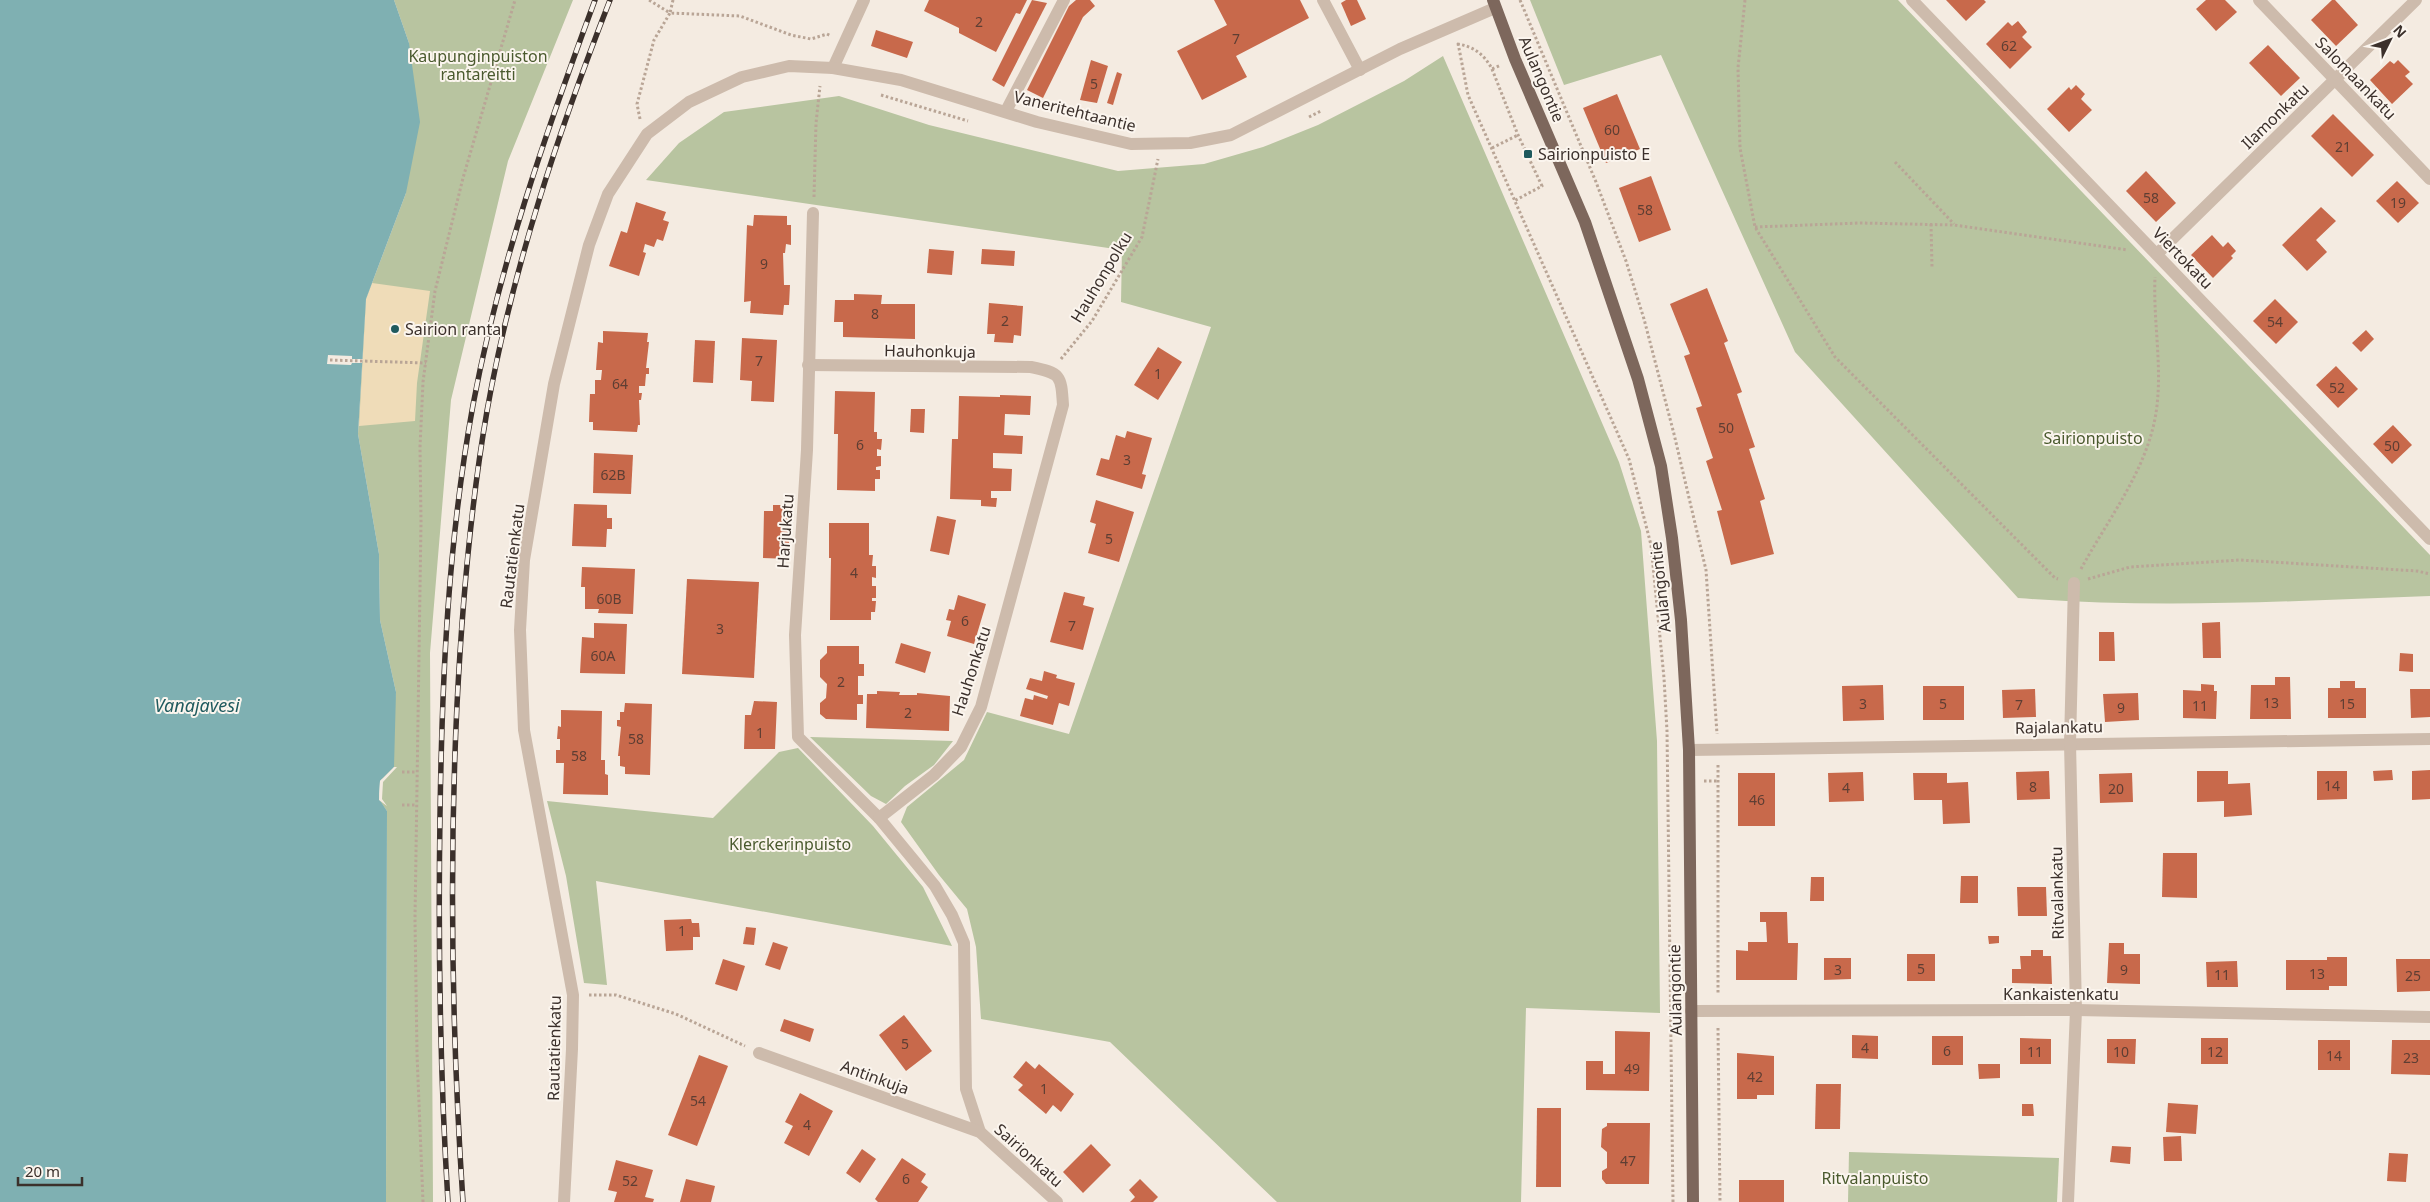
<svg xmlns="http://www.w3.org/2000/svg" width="2430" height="1202" viewBox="0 0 2430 1202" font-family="'Noto Sans',sans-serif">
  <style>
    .green { fill: #b8c4a0 }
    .sand { fill: #efdcb8 }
    .water { fill: #7fb0b2 }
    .pier { fill: #f4ebe1 }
    .building { fill: #c8694b }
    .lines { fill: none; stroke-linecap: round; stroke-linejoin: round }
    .path { stroke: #b9a596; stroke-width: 3; stroke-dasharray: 2.5 2.5; stroke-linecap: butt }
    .minor { stroke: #cdbbac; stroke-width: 12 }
    .major { stroke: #7d675c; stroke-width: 12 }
    .rail-casing { stroke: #3b302b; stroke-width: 5.5 }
    .rail { stroke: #fbf5ee; stroke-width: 4; stroke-dasharray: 11; stroke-linecap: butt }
    .poi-dot { fill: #1f5a5e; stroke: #fbf5ee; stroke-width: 2 }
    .labels { text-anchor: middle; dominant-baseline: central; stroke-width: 4; stroke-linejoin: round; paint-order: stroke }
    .number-label { font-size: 14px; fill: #5e3e33 }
    .park-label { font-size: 16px; fill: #4a5a2e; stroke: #fbf5ee }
    .street-label { font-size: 16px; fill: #3b302b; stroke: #fbf5ee }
    .poi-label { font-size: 16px; fill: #3b302b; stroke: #fbf5ee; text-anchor: start }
    .water-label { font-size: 18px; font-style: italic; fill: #1f5a5e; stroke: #fbf5ee }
  </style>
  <rect width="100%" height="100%" fill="#f4ebe1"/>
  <!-- green -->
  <g class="green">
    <polygon points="394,0 573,0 508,161 451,400 430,653 433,1202 386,1202 387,811 379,800 396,692 380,620 379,554 358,434 366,299 406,193 409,43"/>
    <path d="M1530,0H1898L2430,555V596C2293,601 2155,609 2018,598L1795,352L1661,55L1564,85Z"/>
    <polygon points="1443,56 1619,462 1641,531 1657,741 1660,1013 1526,1008 1521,1202 1277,1202 1110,1042 981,1019 976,947 967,909 939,875 901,822 907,807 964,760 987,712 1069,734 1211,327 1121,302 1122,250 646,180 679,143 724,112 839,96 929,125 1118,171 1204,164 1263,147 1318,125 1404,81"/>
    <polygon points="810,737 953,741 934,765 905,786 886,804 871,796"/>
    <polygon points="798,748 873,826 923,887 952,946 596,881 607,985 584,983 566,876 547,801 713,818 779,752"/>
    <polygon points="1849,1152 2059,1158 2057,1202 1848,1202"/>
  </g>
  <!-- sand -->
  <polygon class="sand" points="372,283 430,291 417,383 415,421 359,426 366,299"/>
  <!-- water -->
  <polygon class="water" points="0,0 394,0 409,43 420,122 406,193 366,299 358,434 379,554 380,620 396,692 394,767 380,781 379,799 387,811 386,1202 0,1202"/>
  <!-- pier -->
  <g class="pier">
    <polygon points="328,355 352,356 352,359 363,359 362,363 352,363 351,365 327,364"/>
    <polygon points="394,767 397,767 383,782 382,799 387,806 379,800 380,781"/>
  </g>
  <!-- building -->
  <g class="building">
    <polygon points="929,0 1027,0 1020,14 1016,13 996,52 959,33 959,28 924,11"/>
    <polygon points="1032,0 1047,3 1004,87 992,80"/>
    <polygon points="1076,0 1090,0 1095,6 1083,17 1043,98 1027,90 1069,6"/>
    <polygon points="1214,0 1300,0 1309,18 1236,56 1247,77 1202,100 1177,51 1227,25"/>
    <polygon points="1346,0 1357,0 1366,19 1351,26 1341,3"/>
    <polygon points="1946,0 1984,0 1986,2 1966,21"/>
    <polygon points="2206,0 2225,0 2237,12 2216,31 2196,9"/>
    <polygon points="2332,0 2335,0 2358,25 2336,46 2311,20"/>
    <polygon points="2018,21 2027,32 2022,37 2032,47 2010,69 1986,44 2008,22 2012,26"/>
    <polygon points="876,30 913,42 907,58 871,46"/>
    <polygon points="2268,45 2300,78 2281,96 2249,63"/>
    <polygon points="1091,60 1108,66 1097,103 1080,100"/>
    <polygon points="2398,60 2410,72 2405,76 2413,84 2392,104 2370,80 2390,61 2394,64"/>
    <polygon points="1117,72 1122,74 1113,105 1107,103"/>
    <polygon points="2076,85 2085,94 2081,99 2092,110 2069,132 2047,109 2069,87 2071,90"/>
    <polygon points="1617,94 1640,149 1606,163 1583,108"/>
    <polygon points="2333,114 2374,155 2352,177 2311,136"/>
    <polygon points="2146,171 2176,203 2156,222 2126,191"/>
    <polygon points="1651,176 1671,230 1639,242 1619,188"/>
    <polygon points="2397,181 2419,203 2398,223 2376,201"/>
    <polygon points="636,202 666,212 663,220 669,222 663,241 657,239 654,247 645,244 643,252 646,253 639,276 609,266 621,231 627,233"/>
    <polygon points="2321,207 2336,221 2316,240 2327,252 2307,271 2282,245"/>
    <polygon points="754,215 787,216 787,225 791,225 791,245 786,244 785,253 783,253 784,285 790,285 789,305 784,305 783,315 750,313 751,301 744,302 747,225 753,226"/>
    <polygon points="2212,235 2223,247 2228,242 2236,251 2231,256 2233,258 2213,278 2191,255"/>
    <polygon points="929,249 954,251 952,275 927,273"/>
    <polygon points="982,249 1015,251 1014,266 981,264"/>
    <polygon points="1707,288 1728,341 1724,343 1742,392 1737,394 1755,447 1749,449 1765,499 1760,501 1774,554 1731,565 1717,511 1722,510 1706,461 1713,458 1696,408 1702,406 1684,356 1690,354 1670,304"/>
    <polygon points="854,294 882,295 881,304 915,304 915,339 843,337 843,322 834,322 835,300 854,300"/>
    <polygon points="2275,299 2298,322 2276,344 2253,321"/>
    <polygon points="989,303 1023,306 1021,336 1014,335 1013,343 994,342 995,334 987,334"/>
    <polygon points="2366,330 2374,339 2361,352 2352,343"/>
    <polygon points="603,331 648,333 647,342 649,342 646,368 649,368 649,374 646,374 645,386 639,386 639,393 642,393 641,400 639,400 640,425 638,425 637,432 593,430 593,422 589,422 590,394 595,394 595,380 601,380 602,370 596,370 598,342 603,343"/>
    <polygon points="742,338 777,340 774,402 751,401 752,381 740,380"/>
    <polygon points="695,340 715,341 713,383 693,382"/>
    <polygon points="1158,347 1182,362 1158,400 1134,385"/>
    <polygon points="2336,366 2358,389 2338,408 2316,385"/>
    <polygon points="835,391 875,392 874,432 877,432 877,439 882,439 881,450 877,449 877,456 881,456 881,466 876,467 876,470 880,470 880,479 875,479 875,491 837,490 838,434 834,434"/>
    <polygon points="1000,395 1031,396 1030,415 1005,414 1004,435 1023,436 1022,454 993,453 993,468 1012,469 1011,491 991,491 991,498 997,498 996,507 981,506 981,500 950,499 952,439 958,439 959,396 1000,397"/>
    <polygon points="911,409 925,409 924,433 910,432"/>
    <polygon points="2393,425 2412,445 2392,464 2373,444"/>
    <polygon points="1127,431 1152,438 1142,474 1146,475 1142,489 1096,475 1101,458 1109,460 1116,435 1125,438"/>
    <polygon points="594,453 633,455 631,494 593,493"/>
    <polygon points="1096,500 1134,512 1119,562 1088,553 1096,524 1090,522"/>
    <polygon points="574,504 607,505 607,518 612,518 612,529 607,529 606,547 572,546"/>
    <polygon points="773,505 789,505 789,559 763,558 764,511 773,511"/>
    <polygon points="937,516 956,520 949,555 930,551"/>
    <polygon points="829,523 869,523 869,555 873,555 872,566 876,566 876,578 872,577 872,586 876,586 876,598 872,598 872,601 876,601 875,612 871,612 871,620 830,620 831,558 829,558"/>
    <polygon points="582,567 635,569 633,614 598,613 599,609 585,609 585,587 581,587"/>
    <polygon points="687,579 759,582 754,678 682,674"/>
    <polygon points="1064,592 1085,597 1083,605 1094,608 1083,650 1050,642"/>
    <polygon points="958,595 986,604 974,644 947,636 951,621 946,620 949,609 954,610"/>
    <polygon points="2220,622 2221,658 2203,658 2202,623"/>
    <polygon points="594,623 627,624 625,674 580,673 582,637 594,638"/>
    <polygon points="2099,632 2114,632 2115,661 2099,661"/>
    <polygon points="901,643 931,652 925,673 895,663"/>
    <polygon points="827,646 859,646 859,664 864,664 864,676 858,676 858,695 863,695 863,704 857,704 857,720 826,719 820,714 820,703 826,698 827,684 820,677 820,660 827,653"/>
    <polygon points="2400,653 2413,654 2413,672 2399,671"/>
    <polygon points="1044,671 1057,675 1056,678 1075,683 1069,706 1059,703 1053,725 1020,716 1025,698 1033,700 1034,695 1047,699 1048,696 1026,689 1030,678 1042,681"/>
    <polygon points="2275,677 2290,677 2291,719 2250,719 2251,685 2275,685"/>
    <polygon points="2340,681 2355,681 2355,688 2366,688 2366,718 2328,718 2328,688 2340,688"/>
    <polygon points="2201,684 2214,685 2214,691 2217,691 2216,719 2183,718 2183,690 2201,691"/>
    <polygon points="1883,685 1884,720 1843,721 1842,686"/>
    <rect x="1923" y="686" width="41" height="34"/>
    <polygon points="2035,689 2036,717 2003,718 2002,690"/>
    <polygon points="2410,689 2430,689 2430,717 2411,718"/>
    <polygon points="877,691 900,692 899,695 917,695 917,693 950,696 949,731 866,728 867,694 877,694"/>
    <polygon points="2138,693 2139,720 2105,722 2103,694"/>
    <polygon points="754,701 777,702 775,749 744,749 745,715 751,715"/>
    <polygon points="625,703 652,704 650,775 625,774 625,767 620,766 620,756 618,756 621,727 617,726 617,720 620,720 620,712 624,712"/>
    <polygon points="561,710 602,711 601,760 605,760 605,774 608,775 608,795 563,794 564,763 556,763 556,750 560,750 560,739 557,739 558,726 561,727"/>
    <polygon points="2392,770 2393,780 2374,781 2373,771"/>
    <polygon points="2430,770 2430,799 2412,800 2412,771"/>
    <polygon points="2049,771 2050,799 2017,800 2016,772"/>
    <polygon points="2197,771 2228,771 2228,784 2250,783 2252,815 2224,817 2224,801 2197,802"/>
    <polygon points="2317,771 2347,771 2347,799 2317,800"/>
    <polygon points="1863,772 1864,801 1829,802 1828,773"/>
    <rect x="1738" y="773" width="37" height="53"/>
    <polygon points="1913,773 1947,773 1947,783 1968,782 1970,823 1943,824 1942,800 1914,800"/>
    <polygon points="2132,773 2133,802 2100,803 2099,774"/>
    <polygon points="2163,853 2197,853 2197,898 2162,897"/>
    <polygon points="1961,876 1978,876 1978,903 1960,903"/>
    <polygon points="1811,877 1824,877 1824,901 1810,901"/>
    <polygon points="2017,887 2046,887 2047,916 2018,916"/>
    <polygon points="1760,912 1787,912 1788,943 1798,943 1797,980 1736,980 1736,950 1748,951 1748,942 1767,942 1766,922 1760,922"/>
    <polygon points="691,919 692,923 699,923 700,937 693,937 693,950 666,951 664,920"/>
    <polygon points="746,927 756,928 754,945 743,944"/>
    <polygon points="1988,936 1999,936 1999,943 1989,944"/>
    <polygon points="773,942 788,947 780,970 765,965"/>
    <polygon points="2109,943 2124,943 2124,954 2140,954 2140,984 2107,983"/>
    <polygon points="2031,950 2043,950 2043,956 2051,956 2052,984 2012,983 2012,969 2021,969 2020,956 2031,956"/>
    <rect x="1907" y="954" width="28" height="27"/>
    <polygon points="2327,957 2347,957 2347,986 2329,986 2329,990 2286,990 2286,960 2327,960"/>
    <polygon points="1824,958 1851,958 1851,979 1824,980"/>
    <polygon points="723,959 745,966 737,991 715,984"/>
    <polygon points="2396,959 2430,959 2430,991 2397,992"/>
    <polygon points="2237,961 2238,987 2207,987 2206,962"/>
    <polygon points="904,1015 932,1051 906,1071 879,1035"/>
    <polygon points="784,1019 814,1029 810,1042 780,1031"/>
    <polygon points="1615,1031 1650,1032 1649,1091 1586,1090 1586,1061 1603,1061 1603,1074 1615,1074"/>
    <polygon points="1852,1035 1878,1036 1878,1059 1852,1058"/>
    <rect x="1932" y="1036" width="31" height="29"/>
    <polygon points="2020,1038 2051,1039 2051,1064 2020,1064"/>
    <rect x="2201" y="1038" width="27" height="26"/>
    <polygon points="2107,1039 2136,1039 2135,1064 2107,1063"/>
    <rect x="2318" y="1040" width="32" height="30"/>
    <polygon points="2392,1040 2430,1040 2430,1075 2391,1074"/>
    <polygon points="1737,1053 1774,1056 1774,1095 1757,1095 1757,1099 1737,1099"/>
    <polygon points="699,1055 728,1066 697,1146 668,1135"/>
    <polygon points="1026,1061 1035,1069 1039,1064 1074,1094 1061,1112 1053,1105 1046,1114 1018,1090 1023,1085 1013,1077"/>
    <polygon points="1978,1064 2000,1064 2000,1078 1979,1079"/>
    <polygon points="1816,1084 1841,1084 1840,1129 1815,1129"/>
    <polygon points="800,1093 833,1111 809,1156 784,1143 793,1126 785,1122"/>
    <polygon points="2168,1103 2198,1105 2196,1134 2166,1132"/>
    <polygon points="2022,1104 2033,1104 2034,1116 2022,1116"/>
    <polygon points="1537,1108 1561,1108 1561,1187 1536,1187"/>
    <polygon points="1607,1123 1650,1123 1649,1184 1606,1184 1602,1179 1602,1171 1607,1168 1607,1152 1601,1147 1602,1129 1607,1126"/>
    <polygon points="2181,1136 2182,1161 2164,1161 2163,1137"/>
    <polygon points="1091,1144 1111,1165 1083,1193 1063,1172"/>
    <polygon points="2112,1146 2131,1147 2130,1164 2110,1162"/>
    <polygon points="862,1149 876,1159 860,1183 846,1173"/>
    <polygon points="2389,1153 2408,1154 2406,1182 2387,1181"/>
    <polygon points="902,1158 926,1174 921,1182 928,1187 918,1202 878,1202 875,1199"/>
    <polygon points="616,1160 653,1170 645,1197 654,1199 653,1202 614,1202 617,1192 608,1190"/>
    <polygon points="686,1179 715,1186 711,1202 680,1202"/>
    <polygon points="1140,1179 1158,1197 1153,1202 1130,1202 1135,1197 1129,1190"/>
    <rect x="1739" y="1180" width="45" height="22"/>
  </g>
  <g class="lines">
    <!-- path -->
    <g class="path">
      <polyline points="673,0 670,13 740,16 791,35 811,39 827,34 831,36"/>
      <polyline points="1520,0 1596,182 1626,261 1644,319 1674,434 1706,570 1717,734"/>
      <polyline points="1745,0 1738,68 1740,148 1755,227 1835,357 2055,578 2058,579"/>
      <polyline points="1458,43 1468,95 1629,459 1651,545 1664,678 1667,731 1673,1202"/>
      <path d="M1457,44C1473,46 1484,54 1492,69L1501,65"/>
      <polyline points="1492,69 1518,135 1542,186 1514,201"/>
      <polyline points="881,95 968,121"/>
      <polyline points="1309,117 1321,111"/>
      <polyline points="640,119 637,104 654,40 670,13 649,0"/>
      <polyline points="1492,148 1518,135"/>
      <polyline points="1895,162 1954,224"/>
      <polyline points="814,197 816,123 820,86"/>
      <polyline points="1931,224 1932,267"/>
      <polyline points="1755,227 1860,223 1954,225 2128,250"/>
      <polyline points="1061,359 1092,321 1142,237 1158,159"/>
      <polyline points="330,360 426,363"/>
      <path d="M2081,569C2108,519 2147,470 2156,413C2163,368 2153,322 2155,277"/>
      <polyline points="2088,579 2130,567 2240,560 2417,571 2430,574"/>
      <polyline points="1718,765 1718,994"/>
      <polyline points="402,772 416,772"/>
      <polyline points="1704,781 1719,781"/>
      <polyline points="402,805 416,805"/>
      <polyline points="589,995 616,995 676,1014 745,1046"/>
      <polyline points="1718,1028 1720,1202"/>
      <polyline points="423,1202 417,1054 415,919 421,522 420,447 423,382 435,291 463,178 515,0"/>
    </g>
    <!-- minor -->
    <g class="minor">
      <polyline points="1323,0 1360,70"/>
      <polyline points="1912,0 2430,539"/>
      <polyline points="2259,0 2430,179"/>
      <polyline points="833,68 864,0"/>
      <polyline points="1006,111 1064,0"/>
      <polyline points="813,213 807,450 795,635 798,737 879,818"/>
      <polyline points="2157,254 2416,0"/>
      <path d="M808,365L1031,367C1061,373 1061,375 1063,405L981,707L961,747L934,775L879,818L935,886L952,915L964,943L966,1089L980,1132"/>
      <polyline points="1689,750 2430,739"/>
      <polyline points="1691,1011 2076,1010 2430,1017"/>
      <polyline points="759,1053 980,1132 1057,1202"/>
      <polyline points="564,1202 572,1049 573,995 524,730 520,630 524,560 554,384 589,245 608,194 647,134 689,102 742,77 789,66 833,68 901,80 1037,122 1131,144 1190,143 1231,135 1400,49 1495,8"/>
      <polyline points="2068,1202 2076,1010 2070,743 2074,583"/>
    </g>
    <!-- major -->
    <polyline class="major" points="1493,0 1515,59 1585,222 1638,379 1661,466 1672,538 1681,620 1689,750 1693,1202"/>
    <defs>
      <g id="rail">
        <path d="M448,1202C440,1073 438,945 440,815C442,678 448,541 473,405C499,266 546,132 595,0"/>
        <path d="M463,1202C452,1036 449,870 457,705C462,606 470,509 487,411C512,270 558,133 610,0"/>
      </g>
    </defs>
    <!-- rail casing -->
    <use href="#rail" class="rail-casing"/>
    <!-- rail -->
    <use href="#rail" class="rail"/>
  </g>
  <!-- markers -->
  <g class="poi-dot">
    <rect x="1523" y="149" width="10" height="10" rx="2.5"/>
    <circle cx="395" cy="329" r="5"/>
  </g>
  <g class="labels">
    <!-- number labels -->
    <g class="number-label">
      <text x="979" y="21">2</text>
      <text x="1236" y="38">7</text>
      <text x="2009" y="45">62</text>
      <text x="1094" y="83">5</text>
      <text x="1612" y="129">60</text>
      <text x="2343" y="146">21</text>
      <text x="2151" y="197">58</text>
      <text x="2398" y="202">19</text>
      <text x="1645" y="209">58</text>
      <text x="764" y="263">9</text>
      <text x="875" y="313">8</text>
      <text x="1005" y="320">2</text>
      <text x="2275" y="321">54</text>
      <text x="759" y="360">7</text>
      <text x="1158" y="373">1</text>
      <text x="620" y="383">64</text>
      <text x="2337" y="387">52</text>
      <text x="1726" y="427">50</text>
      <text x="860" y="444">6</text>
      <text x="2392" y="445">50</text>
      <text x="1127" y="459">3</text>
      <text x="613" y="474">62B</text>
      <text x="1109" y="538">5</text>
      <text x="854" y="572">4</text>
      <text x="609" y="598">60B</text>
      <text x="965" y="620">6</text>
      <text x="1072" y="625">7</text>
      <text x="720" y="628">3</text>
      <text x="603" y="655">60A</text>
      <text x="841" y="681">2</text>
      <text x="2271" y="702">13</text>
      <text x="1863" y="703">3</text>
      <text x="1943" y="703">5</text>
      <text x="2347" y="703">15</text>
      <text x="2019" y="704">7</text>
      <text x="2200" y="705">11</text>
      <text x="2121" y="707">9</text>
      <text x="908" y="712">2</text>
      <text x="760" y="732">1</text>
      <text x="636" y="738">58</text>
      <text x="579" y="755">58</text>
      <text x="2332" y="785">14</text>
      <text x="2033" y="786">8</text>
      <text x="1846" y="787">4</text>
      <text x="2116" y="788">20</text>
      <text x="1757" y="799">46</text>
      <text x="682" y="930">1</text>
      <text x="1921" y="968">5</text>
      <text x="1838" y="969">3</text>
      <text x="2124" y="969">9</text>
      <text x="2317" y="973">13</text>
      <text x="2222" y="974">11</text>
      <text x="2413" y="975">25</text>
      <text x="905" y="1043">5</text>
      <text x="1865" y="1047">4</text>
      <text x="1947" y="1050">6</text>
      <text x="2035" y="1051">11</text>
      <text x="2121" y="1051">10</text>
      <text x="2215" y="1051">12</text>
      <text x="2334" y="1055">14</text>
      <text x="2411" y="1057">23</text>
      <text x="1632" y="1068">49</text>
      <text x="1755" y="1076">42</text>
      <text x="1044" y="1088">1</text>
      <text x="698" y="1100">54</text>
      <text x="807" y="1124">4</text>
      <text x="1628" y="1160">47</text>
      <text x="906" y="1178">6</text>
      <text x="630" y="1180">52</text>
    </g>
    <!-- park labels -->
    <g class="park-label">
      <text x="478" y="56">Kaupunginpuiston<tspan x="478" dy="18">rantareitti</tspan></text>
      <text x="2093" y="438">Sairionpuisto</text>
      <text x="790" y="844">Klerckerinpuisto</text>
      <text x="1875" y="1178">Ritvalanpuisto</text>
    </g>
    <!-- street labels -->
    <g class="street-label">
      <text transform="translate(2356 78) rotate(46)">Salomaankatu</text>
      <text transform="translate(1542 79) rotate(67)">Aulangontie</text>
      <text transform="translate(1075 111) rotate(14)">Vaneritehtaantie</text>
      <text transform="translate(2275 116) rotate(-44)">Ilamonkatu</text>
      <text transform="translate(2183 258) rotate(46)">Viertokatu</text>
      <text transform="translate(1101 277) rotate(-59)">Hauhonpolku</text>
      <text transform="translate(930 351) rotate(1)">Hauhonkuja</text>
      <text transform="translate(785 531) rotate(-86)">Harjukatu</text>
      <text transform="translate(512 556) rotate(-83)">Rautatienkatu</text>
      <text transform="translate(1660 587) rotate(-96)">Aulangontie</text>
      <text transform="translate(971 671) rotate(-72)">Hauhonkatu</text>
      <text transform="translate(2059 727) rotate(-1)">Rajalankatu</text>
      <text transform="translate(2057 893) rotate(-91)">Ritvalankatu</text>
      <text transform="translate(1675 990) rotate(-91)">Aulangontie</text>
      <text x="2061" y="994">Kankaistenkatu</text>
      <text transform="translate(554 1048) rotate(-89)">Rautatienkatu</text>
      <text transform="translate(875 1077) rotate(20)">Antinkuja</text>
      <text transform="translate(1029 1155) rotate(42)">Sairionkatu</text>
    </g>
    <!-- poi labels -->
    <g class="poi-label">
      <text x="1538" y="154">Sairionpuisto E</text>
      <text x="405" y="329">Sairion ranta</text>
    </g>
    <!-- water labels -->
    <g class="water-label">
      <text x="197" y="705">Vanajavesi</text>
    </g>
  </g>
  <!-- north arrow -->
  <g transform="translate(2390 40) rotate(48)" stroke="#fbf5ee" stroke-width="4" paint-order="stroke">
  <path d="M0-4L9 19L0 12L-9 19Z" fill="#3b302b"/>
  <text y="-8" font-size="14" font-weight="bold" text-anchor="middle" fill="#3b302b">N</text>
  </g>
  <!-- scale -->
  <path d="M18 1177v8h64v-8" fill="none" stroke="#3b302b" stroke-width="2.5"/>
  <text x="25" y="1177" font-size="15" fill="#3b302b" stroke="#fbf5ee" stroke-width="4" paint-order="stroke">20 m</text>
</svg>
